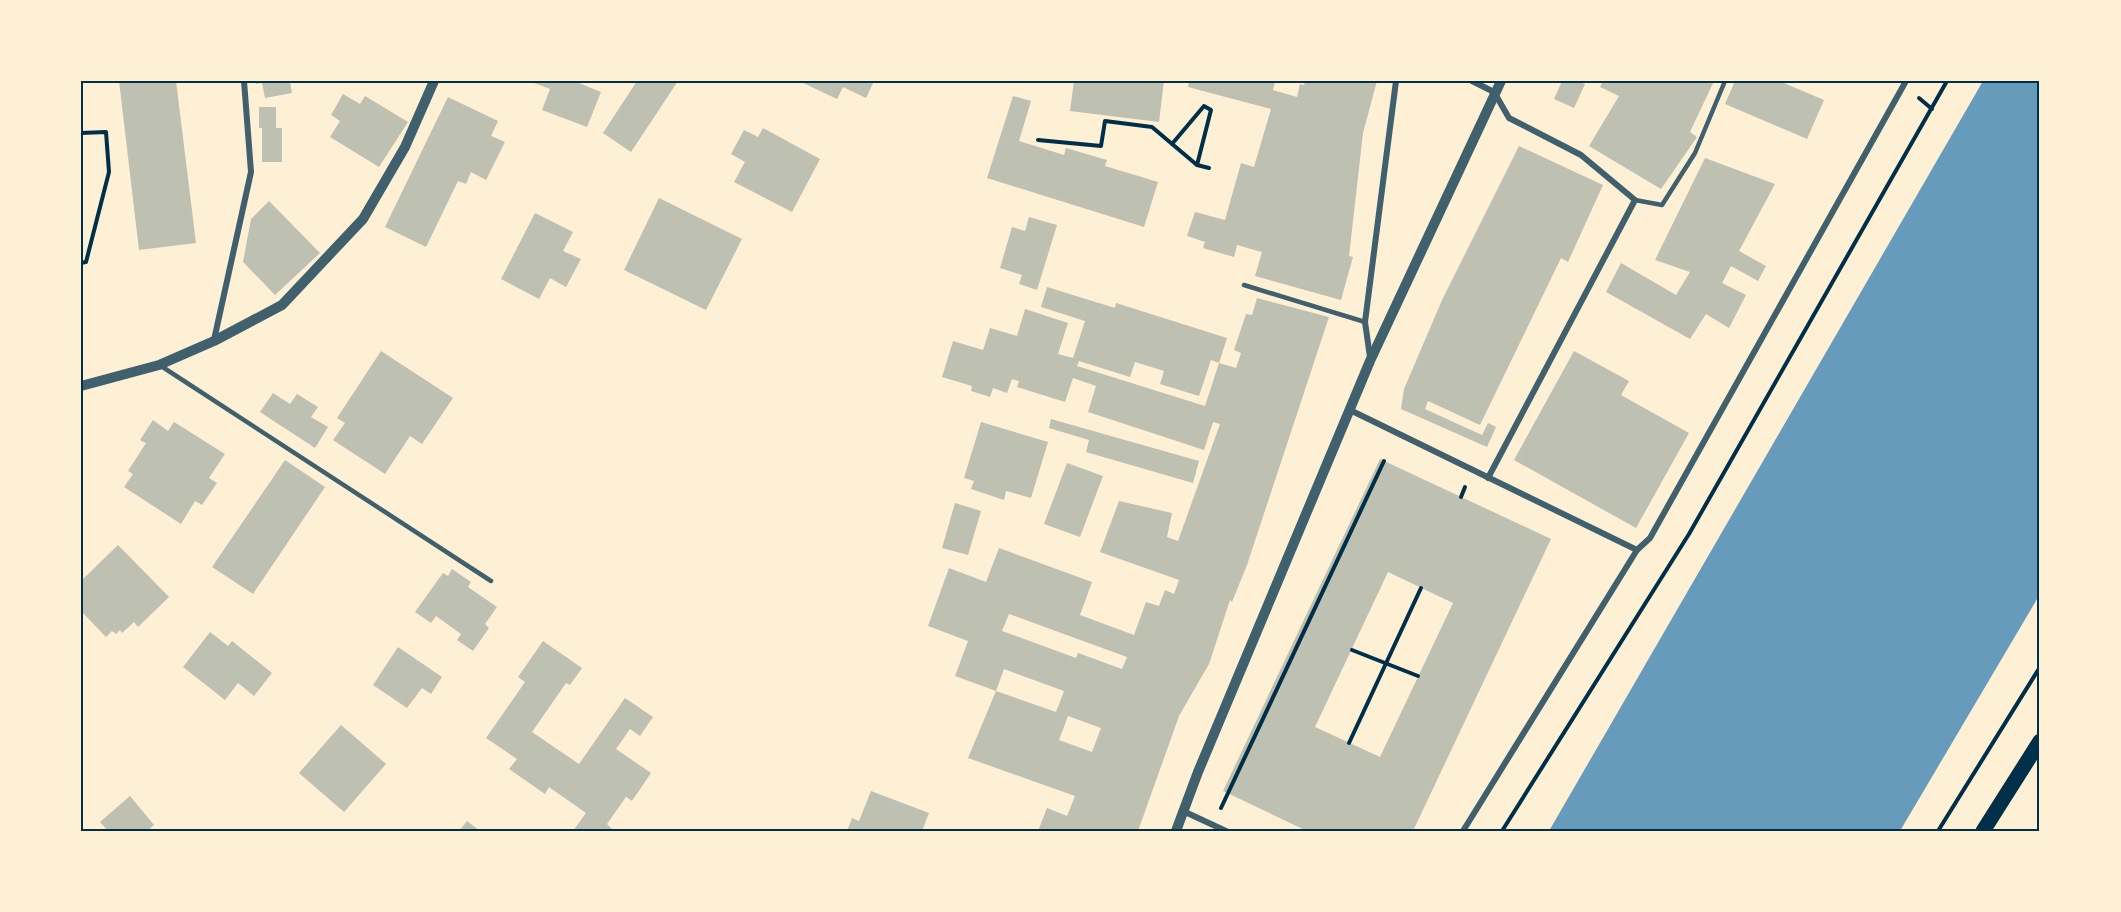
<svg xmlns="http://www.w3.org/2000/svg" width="2121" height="912" viewBox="0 0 2121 912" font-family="'Nunito Sans',sans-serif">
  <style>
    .water { fill: #669bbc }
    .building { fill: #bec0b2; fill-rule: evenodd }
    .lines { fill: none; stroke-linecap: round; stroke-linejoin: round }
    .path { stroke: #003049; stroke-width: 4 }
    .service { stroke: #3f606c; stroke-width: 4.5 }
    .minor { stroke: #3f606c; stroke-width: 6 }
    .tertiary { stroke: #3f606c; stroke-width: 10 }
    .primary { stroke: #003049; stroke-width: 15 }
    .neatline { fill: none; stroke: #003049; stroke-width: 2 }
  </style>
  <rect width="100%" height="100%" fill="#fdf0d5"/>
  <!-- water -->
  <polygon class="water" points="1983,81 2040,81 2040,594 1900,831 1549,831"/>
  <!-- building -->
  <g class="building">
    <polygon points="119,81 176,81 196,243 139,250"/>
    <polygon points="255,81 290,81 292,93 265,98 262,83 256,84"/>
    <polygon points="529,81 574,81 601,92 587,127 542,110 550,89"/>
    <polygon points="637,81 678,81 631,152 603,133"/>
    <polygon points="799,81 874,81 866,98 843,87 837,99"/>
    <polygon points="1074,81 1164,81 1159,122 1070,111"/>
    <polygon points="1189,81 1270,81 1275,82 1273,90 1297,97 1300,84 1304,85 1305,81 1377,81 1363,133 1349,256 1353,257 1341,300 1255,276 1262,252 1237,245 1234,257 1203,248 1205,242 1187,236 1195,212 1225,220 1241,163 1254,167 1271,109 1188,87"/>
    <polygon points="1562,81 1577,81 1585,84 1574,108 1554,99"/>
    <polygon points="1603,81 1714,81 1690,132 1697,137 1661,189 1589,146 1619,96 1600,87"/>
    <polygon points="1735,81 1779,81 1824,100 1807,139 1725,104"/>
    <polygon points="343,94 360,104 365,96 408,122 379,167 330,137 340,121 331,115"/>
    <polygon points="1013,96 1031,101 1019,141 1064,155 1066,148 1107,160 1105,166 1158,182 1144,227 987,178"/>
    <polygon points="448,97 498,121 491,136 505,142 486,180 471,172 466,184 458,181 426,247 385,227"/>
    <polygon points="259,107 276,107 276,128 282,128 282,162 262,162 262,128 259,128"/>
    <polygon points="763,128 820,159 792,212 734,182 745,162 731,154 744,130 758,137"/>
    <polygon points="1519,146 1603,185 1568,262 1561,258 1480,425 1428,401 1425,409 1482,435 1488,423 1496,427 1487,447 1401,409 1404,389 1442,300"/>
    <polygon points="1705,158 1775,184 1739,251 1766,266 1758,281 1731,266 1722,283 1746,295 1729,328 1706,314 1690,339 1606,292 1621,263 1676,295 1690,272 1655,260"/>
    <polygon points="659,198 742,239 706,310 624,270"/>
    <polygon points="269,201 320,253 275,295 243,262 251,219"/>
    <polygon points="535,213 573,232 563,251 581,259 566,287 550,278 539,299 501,279"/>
    <polygon points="1029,217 1057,225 1037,290 1019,284 1022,275 1000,268 1012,227 1025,231"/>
    <path d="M1047,287L1115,308L1116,303L1227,338L1219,363L1211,360L1199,396L1160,384L1164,371L1135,362L1130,377L1079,361L1077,366L1205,406L1219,363L1236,368L1241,353L1234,350L1246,314L1252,315L1257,298L1329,317L1247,565L1232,602L1230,600L1209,664L1179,716L1138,831H1038L1047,808L1067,816L1075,796L968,758L996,691L1056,712L1064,691L1004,669L996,691L955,676L968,641L928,626L949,568L986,582L999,548L1092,582L1080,615L1134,635L1146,602L1159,606L1165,590L1174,594L1179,580L1100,552L1119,501L1172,513L1167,537L1178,541L1220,424L1213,422L1204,450L1088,412L1096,386L1073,378L1065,402L1017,387L1019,381L1012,379L1007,393L993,388L990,397L971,391L972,386L942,377L953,341L983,350L990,328L1017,336L1025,309L1068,323L1058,354L1073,358L1085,321L1041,307ZM1009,614L1127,657L1122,669L1078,653L1076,658L1002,631ZM1068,716L1101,728L1092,752L1059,740Z"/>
    <polygon points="381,351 453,398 422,444 410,436 385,474 333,440 345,423 337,418"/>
    <polygon points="1574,351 1629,381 1621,395 1689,433 1636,528 1514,460"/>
    <polygon points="273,393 290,404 297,394 318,407 311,417 328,427 315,448 260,412"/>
    <polygon points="1051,419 1199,461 1193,483 1086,452 1089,440 1049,428"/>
    <polygon points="153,420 168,431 174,422 225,454 209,478 217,483 202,505 195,501 181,524 124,487 133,474 128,471 146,443 140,440"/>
    <polygon points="981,422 1048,442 1031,498 1006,491 1004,500 971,489 974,481 964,478"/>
    <path d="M1380,459L1551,539L1413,831H1307L1223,791ZM1388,572L1453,603L1380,757L1315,727Z"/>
    <polygon points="285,460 325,487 253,594 212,567"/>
    <polygon points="1067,463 1103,476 1080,537 1044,524"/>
    <polygon points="955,503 981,511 968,555 942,548"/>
    <polygon points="118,545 169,597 138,627 134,622 122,633 120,630 116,634 112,631 106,637 81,611 81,581"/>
    <polygon points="452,569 471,582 468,587 497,607 485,624 489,628 473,651 457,640 461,634 436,616 431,623 415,612 443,573 448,576"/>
    <polygon points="210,632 228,646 232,641 272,673 254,696 238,683 225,700 183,667"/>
    <polygon points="543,641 582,668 570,685 566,683 532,732 579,764 625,698 653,717 640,736 630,729 616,749 651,773 632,801 626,797 607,824 614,831 573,831 586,813 549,787 545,794 509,769 517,759 486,738 525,682 518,677"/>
    <polygon points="398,647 442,677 431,694 422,688 407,708 373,685"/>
    <polygon points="341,725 386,764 344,812 299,773"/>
    <polygon points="871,791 929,813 922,831 847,831 852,818 859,821"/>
    <polygon points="130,796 154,825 147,831 108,831 100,822"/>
    <polygon points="467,821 480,831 459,831"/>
  </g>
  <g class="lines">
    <!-- path -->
    <g class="path">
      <polyline points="1919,98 1932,109"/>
      <polyline points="81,133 106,132 109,172 86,262 81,263"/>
      <polyline points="1038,140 1101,146 1105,121 1152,127 1197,165"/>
      <polyline points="1172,144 1204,106 1211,110 1197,165 1209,168"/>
      <polyline points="1461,497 1465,487"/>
      <polyline points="1352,650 1418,676"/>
      <polyline points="1349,743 1421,588"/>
      <polyline points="1221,808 1384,461"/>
      <polyline points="1502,831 1689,534 1947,81"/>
      <polyline points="1938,831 2040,667"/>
    </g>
    <!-- service -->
    <g class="service">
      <polyline points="1635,200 1662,205 1695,153 1725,81"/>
      <polyline points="1244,285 1365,322"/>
      <polyline points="161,366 491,581"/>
    </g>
    <!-- minor -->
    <g class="minor">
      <polyline points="1472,81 1494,92 1509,118 1581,155 1635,200 1488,478"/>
      <polyline points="214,340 251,172 244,81"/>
      <polyline points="1370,357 1365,322 1396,81"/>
      <polyline points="1350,410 1637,550"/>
      <polyline points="1183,811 1226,831"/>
      <polyline points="1463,831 1637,550 1650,538 1906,81"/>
    </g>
    <!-- tertiary -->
    <g class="tertiary">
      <polyline points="81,386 159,365 214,341 282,305 363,219 405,147 434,81"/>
      <polyline points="1176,831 1198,772 1370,361 1501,81"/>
    </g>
    <!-- primary -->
    <polyline class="primary" points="1983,831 2040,741"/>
  </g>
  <!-- border -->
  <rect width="2121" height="912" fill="none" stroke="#fdf0d5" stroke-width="165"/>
  <rect x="82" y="82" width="1956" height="748" class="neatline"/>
</svg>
